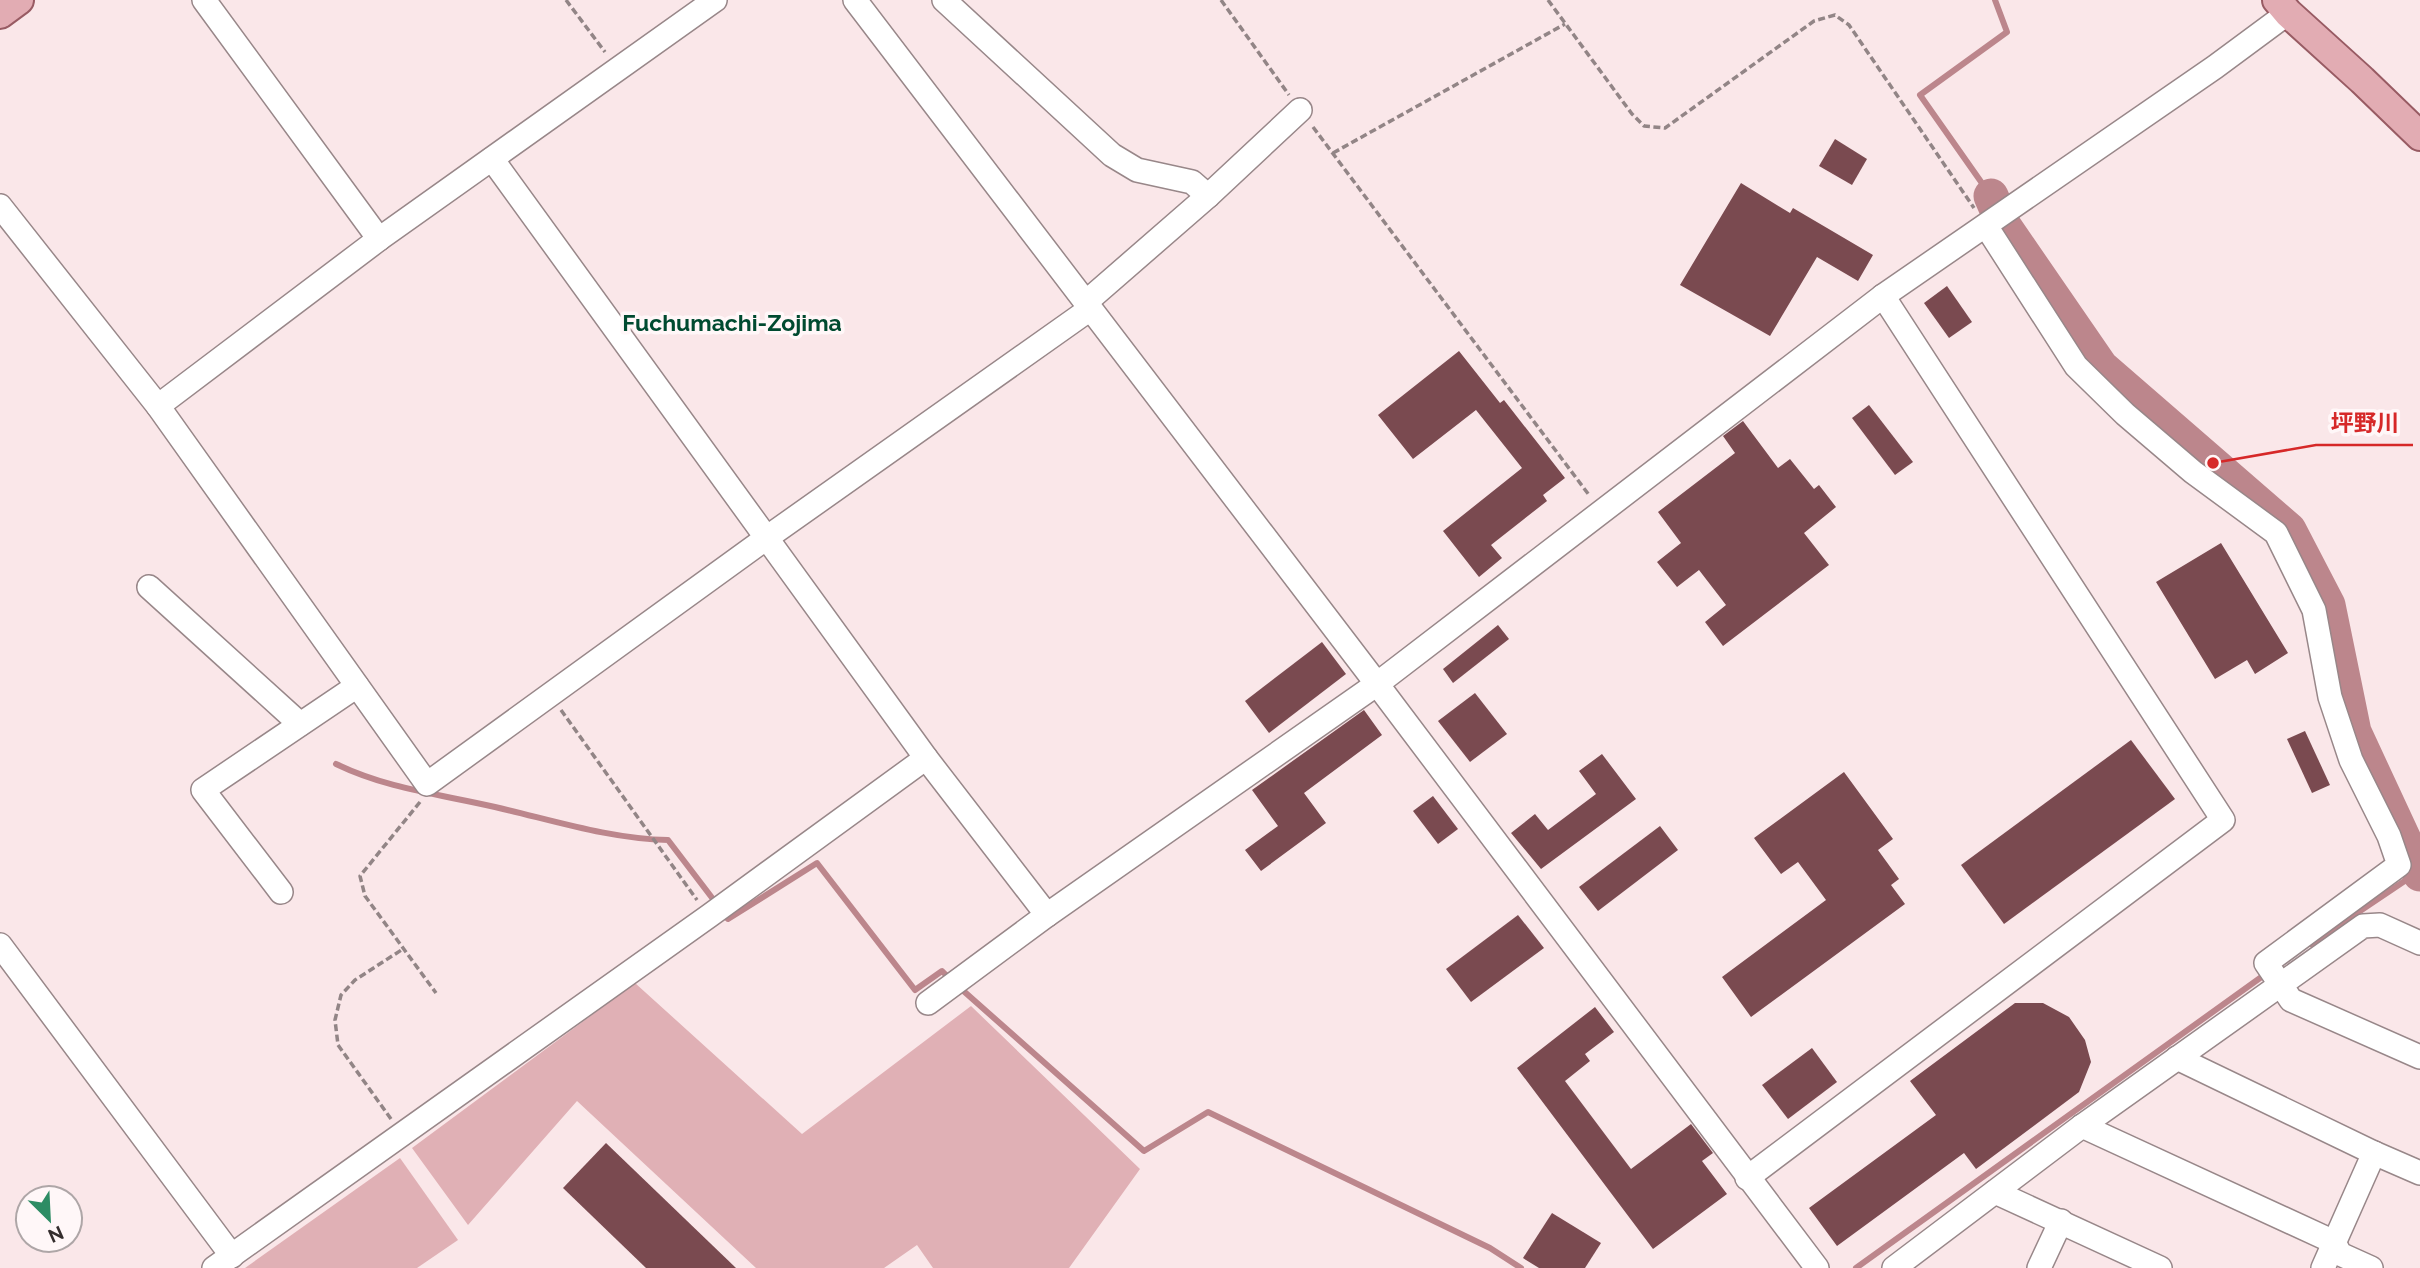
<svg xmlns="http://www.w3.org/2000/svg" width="2420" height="1268" viewBox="0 0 2420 1268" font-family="Raleway,'Noto Sans JP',sans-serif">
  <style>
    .green { fill: #e0b0b5 }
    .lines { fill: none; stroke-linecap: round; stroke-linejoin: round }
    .stream { stroke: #bc868c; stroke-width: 6 }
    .river { stroke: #bc868c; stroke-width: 35 }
    .building { fill: #7a4a50 }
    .minor-casing { stroke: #988789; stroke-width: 26 }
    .major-casing { stroke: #985b63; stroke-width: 32 }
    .path { stroke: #928586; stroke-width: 3.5; stroke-dasharray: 7 3.5; stroke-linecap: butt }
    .minor { stroke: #fff; stroke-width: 23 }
    .major { stroke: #e2acb3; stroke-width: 28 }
    .labels { text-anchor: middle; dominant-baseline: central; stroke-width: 7; stroke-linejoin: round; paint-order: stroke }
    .neighbourhood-label { font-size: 23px; font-weight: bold; fill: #004a30; stroke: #fff7f8 }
    .leader { fill: none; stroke: #d62828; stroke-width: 2.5 }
    .callout-dot { fill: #d62828; stroke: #fff7f8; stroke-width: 2.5 }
    .callout-label { font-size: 23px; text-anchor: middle; font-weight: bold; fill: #d62828; stroke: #fff7f8; stroke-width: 7; stroke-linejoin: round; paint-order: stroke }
  </style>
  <rect width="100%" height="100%" fill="#fae7e9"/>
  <!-- green -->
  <g class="green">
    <polygon points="635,983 802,1134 971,1006 1140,1169 1069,1268 933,1268 917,1245 884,1268 756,1268 577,1101 468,1225 412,1148"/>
    <polygon points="400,1158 458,1240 417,1268 245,1268"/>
  </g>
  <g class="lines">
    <!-- stream -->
    <g class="stream">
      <polyline points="1991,196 1920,95 2007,32 1995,0"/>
      <path d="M336,764C388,789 439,794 495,807C552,820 610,839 668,840L716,903"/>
      <polyline points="722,912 728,919 817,863 915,990 942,971 951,980"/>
      <polyline points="2311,944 2418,872"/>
      <polyline points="959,987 1144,1151 1208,1112 1490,1248 1521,1268"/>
      <polyline points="1856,1268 2267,973"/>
    </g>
    <!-- river -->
    <polyline class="river" points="1991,196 2004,226 2101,367 2289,530 2328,605 2354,732 2420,874"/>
  </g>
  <!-- building -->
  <g class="building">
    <polygon points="1835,139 1867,159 1852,185 1819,166"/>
    <polygon points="1741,183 1790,213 1793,208 1873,255 1858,281 1817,257 1770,336 1680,285"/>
    <polygon points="1947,286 1972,322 1949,338 1924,303"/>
    <polygon points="1459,351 1500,403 1504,400 1565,478 1543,495 1547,501 1491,545 1502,558 1479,577 1443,531 1522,468 1476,410 1413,459 1378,415"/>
    <polygon points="1869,405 1913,462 1895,475 1852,418"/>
    <polygon points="1743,421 1778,468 1790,459 1814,489 1819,485 1836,507 1804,533 1829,565 1723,646 1705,622 1726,605 1699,570 1677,587 1657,562 1681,543 1658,512 1735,453 1723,436"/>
    <polygon points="2221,543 2288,653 2255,674 2247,660 2215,679 2156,582"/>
    <polygon points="1498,625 1509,639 1453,683 1443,669"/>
    <polygon points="1322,642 1346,674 1269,733 1245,701"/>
    <polygon points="1475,693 1507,734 1470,762 1438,721"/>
    <polygon points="1364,710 1382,735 1304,793 1326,823 1261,871 1245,850 1278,826 1252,790"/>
    <polygon points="2305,731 2330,785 2312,793 2287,739"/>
    <polygon points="2131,740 2175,799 2004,924 1961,865"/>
    <polygon points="1602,754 1636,799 1541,869 1511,833 1535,814 1548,830 1596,794 1579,771"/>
    <polygon points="1844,772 1893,839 1878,850 1899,879 1891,885 1905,904 1751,1017 1722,977 1826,900 1798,862 1781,874 1754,838"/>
    <polygon points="1433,796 1458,829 1438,844 1413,811"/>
    <polygon points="1660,826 1678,850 1598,911 1579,887"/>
    <polygon points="1518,915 1544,948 1471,1002 1446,969"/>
    <polygon points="2015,1003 2043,1003 2069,1017 2085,1040 2091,1062 2079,1092 1976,1169 1964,1153 1837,1246 1809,1208 1936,1115 1910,1081"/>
    <polygon points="1595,1007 1614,1032 1585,1054 1590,1061 1565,1081 1631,1169 1691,1124 1713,1153 1702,1161 1727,1194 1653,1249 1517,1068"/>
    <polygon points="1812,1048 1837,1082 1788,1119 1762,1085"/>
    <polygon points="606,1143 736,1268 646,1268 563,1188"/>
    <polygon points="1552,1213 1601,1243 1585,1268 1539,1268 1523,1258"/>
  </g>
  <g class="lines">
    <defs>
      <g id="minor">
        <polyline points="204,0 379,239"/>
        <polyline points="855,0 1377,684 1817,1268"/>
        <polyline points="944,0 1112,155 1137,170 1192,182 1208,196 1085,303"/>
        <polyline points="492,159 926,758 1047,915 1377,684 1883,296 2215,67 2288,13"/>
        <polyline points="1208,196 1300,110"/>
        <polyline points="0,206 158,406 427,784 765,539 1090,309"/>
        <polyline points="1986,226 2076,366 2125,414 2193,472 2276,533 2314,610 2330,697 2351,760 2389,836 2399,865 2266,963 2291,1000 2420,1057"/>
        <polyline points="158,406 379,239 715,0"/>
        <polyline points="149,587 300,724"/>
        <polyline points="281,892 203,790 357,686"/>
        <polyline points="0,945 232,1256"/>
        <polyline points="928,1003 1047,915"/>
        <polyline points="2177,1058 2374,1153 2420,1173"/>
        <polyline points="2082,1126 2334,1242 2340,1254 2371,1268"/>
        <polyline points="1747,1178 2223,820 1883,296"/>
        <polyline points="1995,1192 2160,1268"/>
        <polyline points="214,1268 709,916 926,758"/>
        <polyline points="1894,1268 2082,1126 2363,926 2380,925 2420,943"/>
        <polyline points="2039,1268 2061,1221"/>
        <polyline points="2323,1268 2374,1153"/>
      </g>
      <g id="major">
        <polyline points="2277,0 2288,13 2362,80 2420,136"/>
        <polyline points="0,14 19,0"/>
      </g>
    </defs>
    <!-- minor casing -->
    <use href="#minor" class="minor-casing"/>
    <!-- major casing -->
    <use href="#major" class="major-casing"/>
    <!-- path -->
    <g class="path">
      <polyline points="566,0 605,52"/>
      <polyline points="1221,0 1289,95"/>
      <polyline points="1548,0 1632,114 1644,126 1665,128 1814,21 1835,15 1849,25 1974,208"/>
      <polyline points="1313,127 1589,495"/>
      <polyline points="1333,153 1565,24"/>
      <polyline points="561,710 697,900"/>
      <polyline points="420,802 360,876 365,896 436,993"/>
      <polyline points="391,1119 338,1045 335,1020 341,995 355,980 403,949"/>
    </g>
    <!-- minor -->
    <use href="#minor" class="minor"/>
    <!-- major -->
    <use href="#major" class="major"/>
  </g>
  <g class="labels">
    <!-- neighbourhood labels -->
    <g class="neighbourhood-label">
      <text x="732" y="322">Fuchumachi-Zojima</text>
    </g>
  </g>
  <!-- callouts -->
  <path class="leader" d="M2213 463L2316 445H2413"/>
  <circle class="callout-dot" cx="2213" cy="463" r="7"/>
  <g class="callout-label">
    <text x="2365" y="431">坪野川</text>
  </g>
  <!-- north arrow -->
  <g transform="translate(49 1219) rotate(156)"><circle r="33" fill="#fff7f8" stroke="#aea6a7" stroke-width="2"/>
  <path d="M0-5L12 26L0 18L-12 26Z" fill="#2d8c64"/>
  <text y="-10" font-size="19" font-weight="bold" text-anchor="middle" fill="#342d2d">N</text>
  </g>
</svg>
